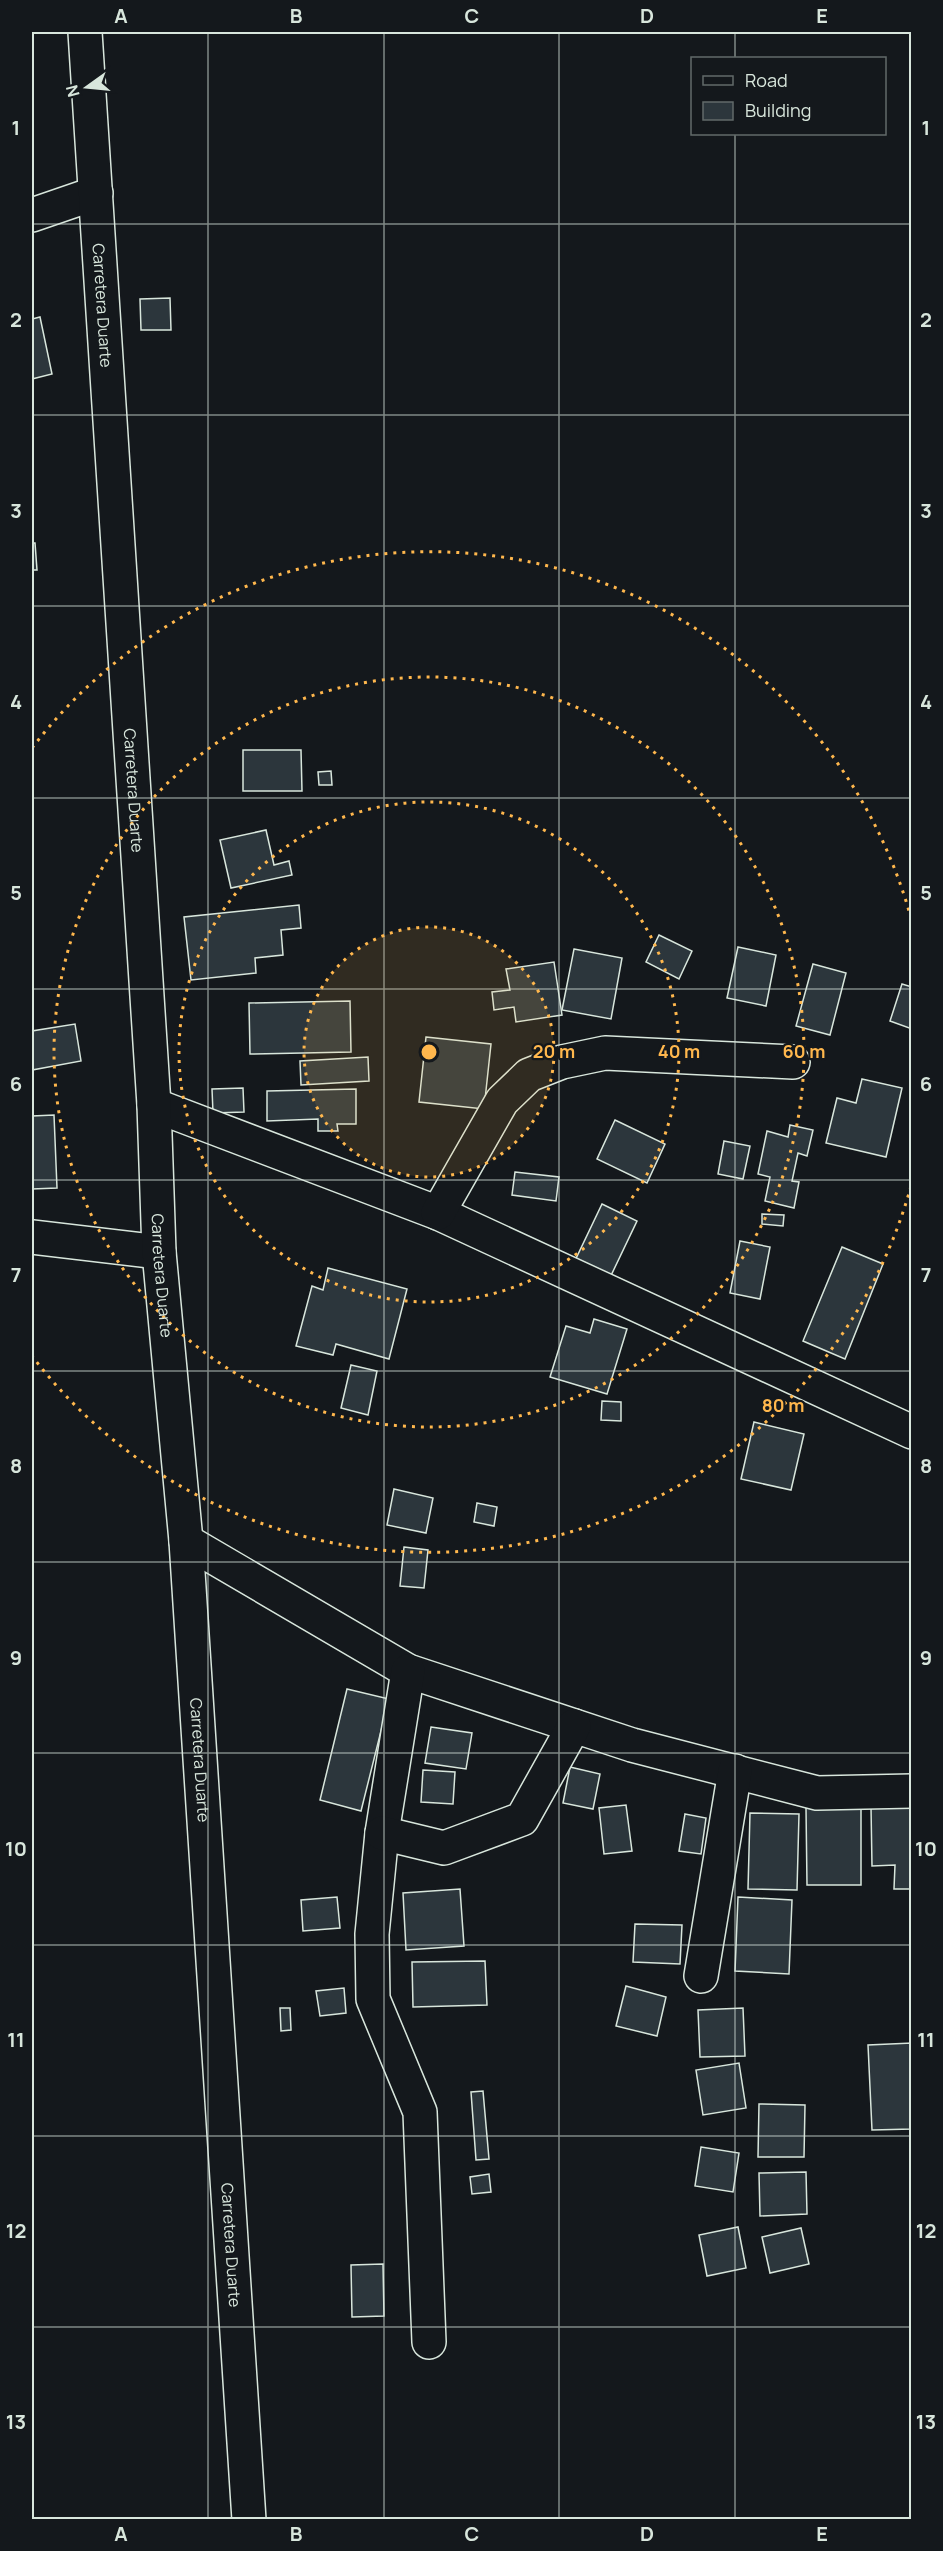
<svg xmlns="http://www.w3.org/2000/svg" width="943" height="2551" viewBox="0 0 943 2551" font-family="Manrope,sans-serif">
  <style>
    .building { fill: #2c363c; stroke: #d8e6dc; stroke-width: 1.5 }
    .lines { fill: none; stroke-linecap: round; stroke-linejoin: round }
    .minor-casing { stroke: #d8e6dc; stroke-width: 36 }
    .major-casing { stroke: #d8e6dc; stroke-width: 36 }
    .minor { stroke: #14181c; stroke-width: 33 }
    .major { stroke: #14181c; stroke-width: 33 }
    .grid { fill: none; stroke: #d8e6dc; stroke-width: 1.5; stroke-opacity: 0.55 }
    .ring { fill: none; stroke: #ffb74d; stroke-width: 3; stroke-dasharray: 3 6 }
    .labels { text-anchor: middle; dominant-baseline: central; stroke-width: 4.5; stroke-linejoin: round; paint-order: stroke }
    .street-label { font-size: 16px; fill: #d8e6dc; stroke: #14181c }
    .centre { fill: #ffb74d; stroke: #14181c; stroke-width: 3 }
    .ring-label { font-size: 18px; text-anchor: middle; font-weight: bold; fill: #ffb74d; stroke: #14181c; stroke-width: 4.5; stroke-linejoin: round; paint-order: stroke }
    .neatline { fill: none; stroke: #d8e6dc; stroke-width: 2 }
    .grid-label { font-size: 20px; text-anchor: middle; font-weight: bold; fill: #d8e6dc }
  </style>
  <rect width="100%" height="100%" fill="#14181c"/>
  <!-- building -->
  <g class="building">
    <polygon points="170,298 171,330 141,330 140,299"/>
    <polygon points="40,317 52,374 32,379 32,319"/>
    <polygon points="32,543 35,543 37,570 32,570"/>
    <polygon points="243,750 301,750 302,791 243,791"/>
    <polygon points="331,771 332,785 319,785 318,772"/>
    <polygon points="266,830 274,865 289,861 292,875 231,888 220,840"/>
    <polygon points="299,905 301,928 281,930 283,955 255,958 256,973 191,980 184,917"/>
    <polygon points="659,935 692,951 679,979 646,962"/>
    <polygon points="738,947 776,955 766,1006 727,998"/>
    <polygon points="574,949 622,958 611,1019 562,1010"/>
    <polygon points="554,962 562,1015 516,1022 514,1007 494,1010 492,992 510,990 506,969"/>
    <polygon points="813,964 846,973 830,1035 796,1026"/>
    <polygon points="902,984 912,987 912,1029 890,1021"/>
    <polygon points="350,1001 351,1052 250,1054 249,1003"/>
    <polygon points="75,1024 81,1061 32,1070 32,1031"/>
    <polygon points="426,1037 491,1044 484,1109 419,1102"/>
    <polygon points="368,1057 369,1081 301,1085 300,1061"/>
    <polygon points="862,1079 902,1088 886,1157 826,1143 837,1098 856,1103"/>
    <polygon points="243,1088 244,1112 213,1113 212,1089"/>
    <polygon points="356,1089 356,1124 337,1124 338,1131 318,1131 318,1119 267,1121 267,1091"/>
    <polygon points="54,1115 57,1188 32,1189 32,1116"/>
    <polygon points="615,1120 665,1144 647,1183 597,1159"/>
    <polygon points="790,1125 813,1130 807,1156 798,1153 792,1181 799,1182 794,1208 765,1201 770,1177 758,1174 767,1131 788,1137"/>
    <polygon points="724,1141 750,1146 743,1179 718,1174"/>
    <polygon points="515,1172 559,1177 556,1201 512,1195"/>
    <polygon points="602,1204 637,1221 606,1286 571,1269"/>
    <polygon points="762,1214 784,1215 783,1226 762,1224"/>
    <polygon points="740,1241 770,1247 760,1299 730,1293"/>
    <polygon points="842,1247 883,1264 845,1359 803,1341"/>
    <polygon points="328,1268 407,1289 389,1359 336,1344 333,1355 296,1346 312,1286 323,1290"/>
    <polygon points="594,1319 627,1329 607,1394 550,1377 566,1326 590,1333"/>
    <polygon points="351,1365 377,1371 368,1415 341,1408"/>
    <polygon points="602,1401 621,1402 621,1421 601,1420"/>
    <polygon points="754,1422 804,1434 791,1490 741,1479"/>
    <polygon points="394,1489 433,1498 426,1533 387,1525"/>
    <polygon points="477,1503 497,1507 494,1526 474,1522"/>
    <polygon points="404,1547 428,1550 424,1588 400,1586"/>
    <polygon points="347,1689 389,1699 361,1811 320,1800"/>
    <polygon points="431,1727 472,1733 466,1769 425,1763"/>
    <polygon points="570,1767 600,1774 593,1809 563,1803"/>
    <polygon points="423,1770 455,1772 453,1804 421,1802"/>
    <polygon points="626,1805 632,1851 604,1854 599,1808"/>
    <polygon points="871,1807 912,1807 910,1889 894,1889 895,1865 872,1866"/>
    <polygon points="806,1808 861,1808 861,1885 807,1885"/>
    <polygon points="750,1813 799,1814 797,1890 748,1889"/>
    <polygon points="685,1814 706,1818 701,1854 679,1851"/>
    <polygon points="460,1889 464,1946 406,1950 403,1893"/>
    <polygon points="337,1897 340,1928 303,1931 301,1900"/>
    <polygon points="738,1897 792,1900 789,1974 735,1971"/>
    <polygon points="635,1924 682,1925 680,1964 633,1962"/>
    <polygon points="485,1961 487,2005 413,2007 412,1962"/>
    <polygon points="626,1986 666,1997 657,2036 616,2026"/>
    <polygon points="344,1988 346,2013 320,2016 316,1991"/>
    <polygon points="280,2008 290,2008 291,2030 281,2031"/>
    <polygon points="743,2008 745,2056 700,2057 698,2010"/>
    <polygon points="912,2043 912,2129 872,2130 868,2045"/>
    <polygon points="739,2063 746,2108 703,2115 696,2070"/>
    <polygon points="483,2091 489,2159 476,2160 471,2092"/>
    <polygon points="759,2104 805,2105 804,2157 758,2157"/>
    <polygon points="701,2147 739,2153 733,2192 695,2186"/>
    <polygon points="806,2172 807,2214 760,2216 759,2173"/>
    <polygon points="489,2174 491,2192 472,2194 470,2177"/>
    <polygon points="738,2227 746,2268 707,2276 699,2235"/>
    <polygon points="801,2228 809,2264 770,2273 762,2237"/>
    <polygon points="383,2264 384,2316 352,2317 351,2265"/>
  </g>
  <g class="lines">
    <defs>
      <g id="minor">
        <polyline points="32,215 96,193"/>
        <polyline points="154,1105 438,1213 912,1432"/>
        <polyline points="438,1213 502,1101 529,1075 562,1062 605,1053 793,1062"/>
        <polyline points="32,1237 159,1252"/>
        <polyline points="186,1541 408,1671 632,1745 817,1793 912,1791"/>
        <polyline points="408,1671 382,1833 372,1934 373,1999 420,2112 429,2342"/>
        <polyline points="382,1833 444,1848 522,1819 574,1726"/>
        <polyline points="701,1976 735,1771"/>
      </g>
      <g id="major">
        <path id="s1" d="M85,32L154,1105L159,1252L186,1541L249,2520"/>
      </g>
    </defs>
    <!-- minor casing -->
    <use href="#minor" class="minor-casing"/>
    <!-- major casing -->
    <use href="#major" class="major-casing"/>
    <!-- minor -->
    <use href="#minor" class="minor"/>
    <!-- major -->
    <use href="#major" class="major"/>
  </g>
  <!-- grid -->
  <path class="grid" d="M208,32V2520M384,32V2520M559,32V2520M735,32V58M735,134V2520M32,224H912M32,415H912M32,606H912M32,798H912M32,989H912M32,1180H912M32,1371H912M32,1562H912M32,1753H912M32,1945H912M32,2136H912M32,2327H912"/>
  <!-- distance rings -->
  <circle cx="429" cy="1052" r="125" fill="#ffb74d" fill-opacity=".12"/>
  <g class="ring">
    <circle cx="429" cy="1052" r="125"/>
    <circle cx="429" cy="1052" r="250"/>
    <circle cx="429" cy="1052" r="375"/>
    <path d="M911 1186A500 500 0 0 1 32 1356M32 748A500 500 0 0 1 911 918"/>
  </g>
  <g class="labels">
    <!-- street labels -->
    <g class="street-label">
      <text stroke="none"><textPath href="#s1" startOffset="274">Carretera Duarte</textPath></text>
      <text stroke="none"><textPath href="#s1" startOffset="760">Carretera Duarte</textPath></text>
      <text stroke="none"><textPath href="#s1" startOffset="1246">Carretera Duarte</textPath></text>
      <text stroke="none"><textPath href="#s1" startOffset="1732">Carretera Duarte</textPath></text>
      <text stroke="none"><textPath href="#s1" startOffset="2218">Carretera Duarte</textPath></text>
    </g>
  </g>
  <circle cx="429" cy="1052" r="9" class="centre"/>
  <g class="ring-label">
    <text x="554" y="1058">20 m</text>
    <text x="679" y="1058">40 m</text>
    <text x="804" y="1058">60 m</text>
    <text x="783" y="1412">80 m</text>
  </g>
  <!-- border -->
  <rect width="943" height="2551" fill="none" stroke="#14181c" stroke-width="66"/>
  <!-- legend -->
  <rect x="691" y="57" width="195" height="78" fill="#14181c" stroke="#626a69" stroke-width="1.5"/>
  <rect x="703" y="76" width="30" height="9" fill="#14181c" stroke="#626a69" stroke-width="1.5"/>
  <text x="745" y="87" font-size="18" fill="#d8e6dc">Road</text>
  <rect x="703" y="102" width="30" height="18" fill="#2c363c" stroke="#626a69" stroke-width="1.5"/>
  <text x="745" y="117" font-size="18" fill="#d8e6dc">Building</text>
  <!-- north arrow -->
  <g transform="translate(87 87) rotate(255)" stroke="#14181c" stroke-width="4.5" paint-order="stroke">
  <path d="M0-4.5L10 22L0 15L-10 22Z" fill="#d8e6dc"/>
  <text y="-9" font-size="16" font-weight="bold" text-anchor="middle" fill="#d8e6dc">N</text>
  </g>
  <rect x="33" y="33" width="877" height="2485" class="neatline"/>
  <g class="grid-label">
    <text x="121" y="23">A</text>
    <text x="296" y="23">B</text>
    <text x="472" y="23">C</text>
    <text x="647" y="23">D</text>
    <text x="822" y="23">E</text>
    <text x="16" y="135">1</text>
    <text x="926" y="135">1</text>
    <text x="16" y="327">2</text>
    <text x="926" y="327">2</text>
    <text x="16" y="518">3</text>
    <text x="926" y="518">3</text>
    <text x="16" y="709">4</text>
    <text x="926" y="709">4</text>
    <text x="16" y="900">5</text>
    <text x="926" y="900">5</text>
    <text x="16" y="1091">6</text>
    <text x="926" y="1091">6</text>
    <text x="16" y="1282">7</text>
    <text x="926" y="1282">7</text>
    <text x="16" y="1473">8</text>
    <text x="926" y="1473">8</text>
    <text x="16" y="1665">9</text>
    <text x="926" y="1665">9</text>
    <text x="16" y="1856">10</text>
    <text x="926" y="1856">10</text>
    <text x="16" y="2047">11</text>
    <text x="926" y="2047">11</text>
    <text x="16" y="2238">12</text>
    <text x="926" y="2238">12</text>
    <text x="16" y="2429">13</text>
    <text x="926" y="2429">13</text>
    <text x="121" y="2541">A</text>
    <text x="296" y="2541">B</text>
    <text x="472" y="2541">C</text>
    <text x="647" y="2541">D</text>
    <text x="822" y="2541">E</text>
  </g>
</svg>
